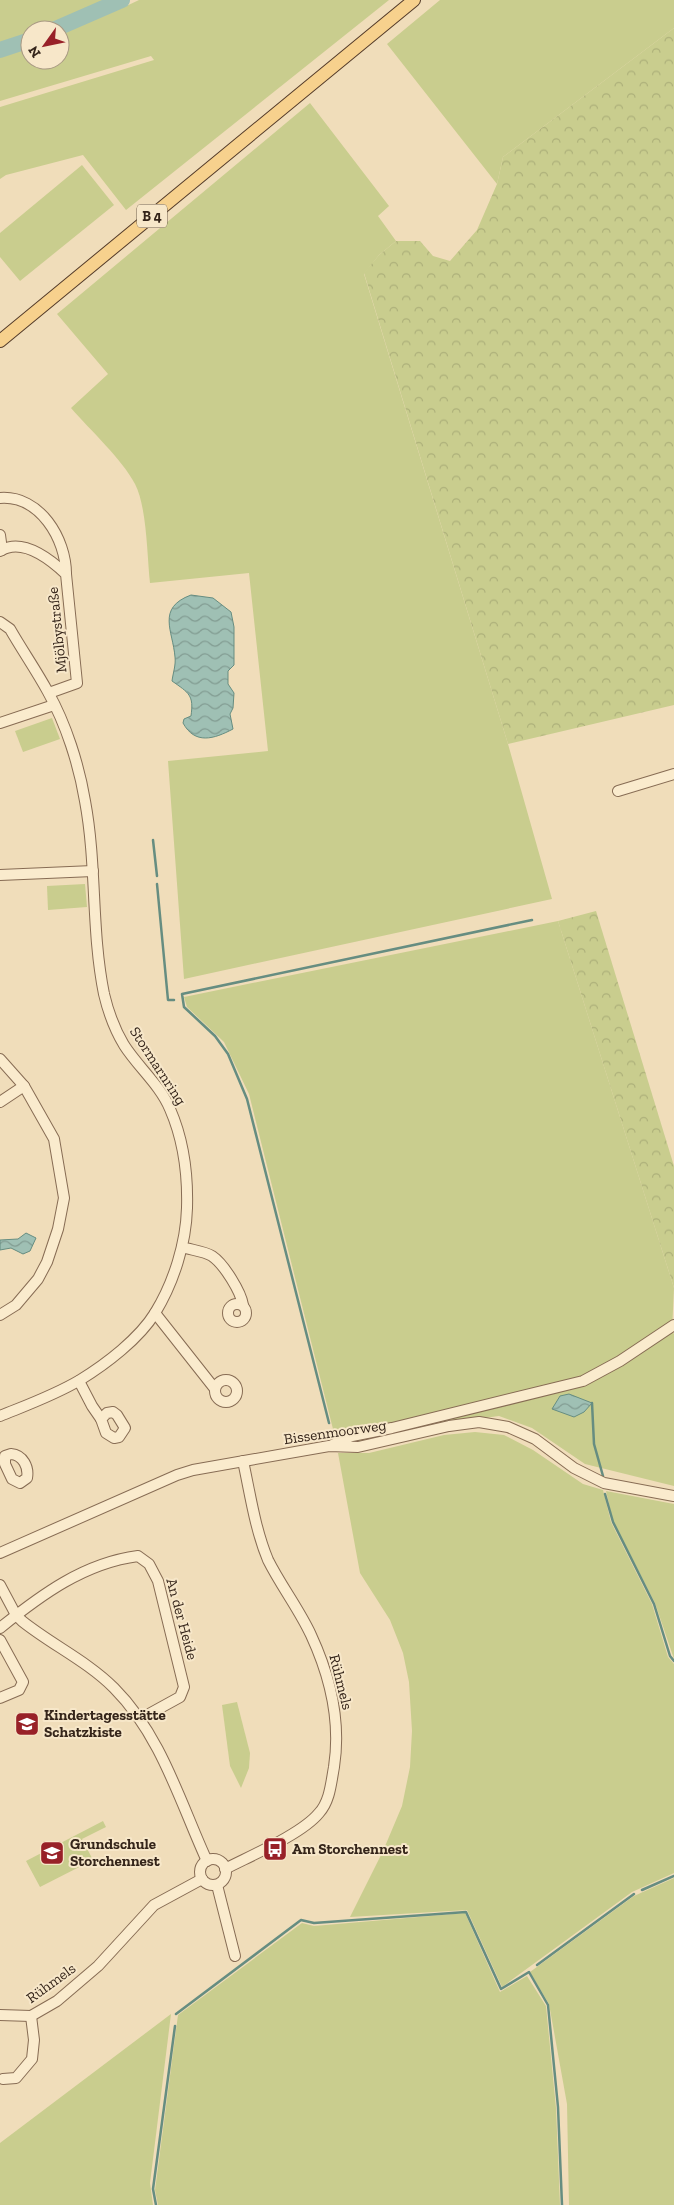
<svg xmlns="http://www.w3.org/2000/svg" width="674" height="2205" viewBox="0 0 674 2205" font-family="'Zilla Slab',serif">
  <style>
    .green { fill: #c9cd8e; fill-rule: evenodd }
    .forest { fill: url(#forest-crowns) }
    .water { fill: url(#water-waves); stroke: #668d81 }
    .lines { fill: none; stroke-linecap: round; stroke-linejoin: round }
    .stream { stroke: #668d81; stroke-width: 2.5 }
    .river { stroke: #9fc0b4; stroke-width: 16 }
    .minor-casing { stroke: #876c54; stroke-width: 12 }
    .major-casing { stroke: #543b29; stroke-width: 14 }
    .minor { stroke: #faebcd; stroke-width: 10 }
    .major { stroke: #f7d18d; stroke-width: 12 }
    .labels { text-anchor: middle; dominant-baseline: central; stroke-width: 4; stroke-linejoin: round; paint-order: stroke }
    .shield { fill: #f7e7c9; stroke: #6f5f4e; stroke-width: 1 }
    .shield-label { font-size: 14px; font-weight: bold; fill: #35251a }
    .street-label { font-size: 15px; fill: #35251a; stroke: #f7e7c9 }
    .poi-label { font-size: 15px; font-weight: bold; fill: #35251a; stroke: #f7e7c9; text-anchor: start }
  </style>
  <defs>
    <pattern id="forest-crowns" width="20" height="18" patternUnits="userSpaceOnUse" patternTransform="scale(1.25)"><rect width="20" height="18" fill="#c9cd8e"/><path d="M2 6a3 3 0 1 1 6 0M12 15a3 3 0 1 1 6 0" fill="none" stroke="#adb07a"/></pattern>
    <pattern id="water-waves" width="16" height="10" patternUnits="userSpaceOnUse" patternTransform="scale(1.25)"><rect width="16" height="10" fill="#9fc0b4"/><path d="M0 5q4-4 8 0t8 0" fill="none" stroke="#829c92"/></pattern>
  </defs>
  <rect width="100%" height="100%" fill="#f0ddba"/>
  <!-- green -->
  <g class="green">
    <path d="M0,0H116L120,9L139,0H389L126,210L83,155L6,175L0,179V107L154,60L151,56L0,101ZM30,30H60V60H30Z"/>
    <polygon points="440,0 674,0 674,28 503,157 497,184 387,44"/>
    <path d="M310,103L389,206L378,216L396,241L379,255L364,274L508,744L552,899L184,979L168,761L268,751L249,573L150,583C147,556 147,507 135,484C122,459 90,430 71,408L108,374L57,314Z"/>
    <polygon points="82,165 114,205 20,281 0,257 0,233"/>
    <polygon points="52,718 60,739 23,752 15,731"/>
    <polygon points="85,884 87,907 48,910 47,886"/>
    <polygon points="558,921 674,1288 672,1331 674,1334 674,1486 585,1464 532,1428 499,1416 431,1425 360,1444 337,1445 249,1094 224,1042 187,1007 184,997"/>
    <polygon points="475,1432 504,1435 533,1450 583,1484 603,1490 611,1522 652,1604 668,1657 674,1664 674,1873 632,1892 502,1987 467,1910 350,1917 383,1851 402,1806 410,1767 412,1731 409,1682 403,1653 390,1620 360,1573 338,1453 369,1453 444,1435"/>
    <polygon points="606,1491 674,1504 674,1659 655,1603 613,1521"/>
    <polygon points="237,1702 250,1753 249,1768 241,1788 230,1766 222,1705"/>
    <polygon points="103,1821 106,1827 82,1839 93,1860 40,1887 26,1861"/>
    <polygon points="674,1878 674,2205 569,2205 567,2104 549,2004 530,1972 634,1896"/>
    <polygon points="465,1913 500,1992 527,1976 546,2006 556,2108 560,2205 158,2205 155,2190 178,2015 302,1923 314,1926"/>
    <polygon points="171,2014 150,2183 153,2205 0,2205 0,2143"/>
  </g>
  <!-- forest -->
  <g class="forest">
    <polygon points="674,28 674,705 508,744 364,273 379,255 396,241 420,241 433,256 450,261 477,230 497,184 503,157"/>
    <polygon points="596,911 674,1166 674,1288 558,921"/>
  </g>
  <!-- water -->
  <g class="water">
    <path d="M191,595L213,598L231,612L234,627V665L228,671V684L234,693L233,708L230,714L233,729C214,739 195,745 183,723L184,719L191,716C194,695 189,693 172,681C173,673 176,665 175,657C173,631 156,608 191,595Z"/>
    <polygon points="26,1233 36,1238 30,1251 23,1254 11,1248 0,1250 0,1240 18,1239"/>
    <polygon points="569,1394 592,1403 584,1412 574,1417 552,1409 560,1396"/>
  </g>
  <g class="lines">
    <!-- stream -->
    <g class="stream">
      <polyline points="153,840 157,876"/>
      <polyline points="157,884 168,1000 174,1000"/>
      <polyline points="592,1403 594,1444 603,1476"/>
      <polyline points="329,1423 247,1099 228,1054 215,1036 184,1007 182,994 532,920"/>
      <polyline points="605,1494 613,1522 654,1604 670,1656 674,1661"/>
      <polyline points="642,1890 674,1876"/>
      <polyline points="537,1965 634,1894"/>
      <polyline points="176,2014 301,1920 314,1923 466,1912 501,1989 529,1972 548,2005 558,2107 562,2205"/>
      <polyline points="156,2205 153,2189 175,2026"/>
    </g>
    <!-- river -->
    <g class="river">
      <polyline points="53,30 122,0"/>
      <polyline points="0,50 30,40"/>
    </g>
    <defs>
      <g id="minor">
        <path d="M0,498C40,495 66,539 66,574"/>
        <polyline points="0,535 2,550"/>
        <path d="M0,551C22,537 50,559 66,574L77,683L49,693"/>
        <path d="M0,622L10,629C22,650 36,670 48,692C66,724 79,765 85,801C97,865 91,930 104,994C108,1011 115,1030 124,1045C138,1067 160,1085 170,1109C184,1141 188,1173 187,1208C186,1243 174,1282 155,1313C139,1339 106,1364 80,1380C55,1395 27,1405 0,1416"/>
        <polyline points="0,723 54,705"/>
        <polyline points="618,791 674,774"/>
        <polyline points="0,875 93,871"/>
        <polyline points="0,1059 24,1086 54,1139 64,1198 58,1229 47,1262 38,1279 16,1305 0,1315"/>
        <polyline points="0,1102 24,1086"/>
        <path d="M182,1247C191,1250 204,1251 212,1256C224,1264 241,1292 243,1305"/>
        <circle cx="237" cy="1313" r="9"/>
        <polyline points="155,1313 215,1389"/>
        <circle cx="226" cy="1391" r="11"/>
        <polyline points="79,1381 92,1406 101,1419"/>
        <polygon points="113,1412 117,1415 125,1428 119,1437 114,1438 106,1433 101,1419 107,1413"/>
        <polyline points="332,1445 352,1436 392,1428 583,1381 620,1361 674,1325"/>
        <path d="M11,1454C23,1455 29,1467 27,1478L20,1483L12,1479L5,1464V1456Z"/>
        <polyline points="0,1553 177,1475 193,1470 329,1446 358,1447 449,1426 479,1422 508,1427 535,1439 574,1468 604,1483 674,1496"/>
        <path d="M0,1585L16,1615L22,1621C52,1645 87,1661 114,1688C161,1735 180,1802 207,1861"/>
        <path d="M0,1628C41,1595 84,1563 138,1556L149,1564L158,1581L184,1687L180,1697L140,1719"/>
        <polyline points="0,1640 23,1682 19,1690 0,1698"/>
        <circle cx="213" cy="1872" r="13"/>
        <path d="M225,1869C250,1856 302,1834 319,1813C330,1801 331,1783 334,1767C341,1722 330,1676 311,1635C299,1609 281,1586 268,1560C255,1529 250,1493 243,1461"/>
        <polyline points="217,1885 235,1956"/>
        <polyline points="0,2015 31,2016 57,2001 98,1966 154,1905 202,1879"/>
        <polyline points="3,2079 16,2078 32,2059 34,2040 31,2016"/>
      </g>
      <polyline id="major" points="0,341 414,0"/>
    </defs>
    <!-- minor casing -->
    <use href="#minor" class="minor-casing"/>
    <!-- major casing -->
    <use href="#major" class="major-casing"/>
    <!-- minor -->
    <use href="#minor" class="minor"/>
    <!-- major -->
    <use href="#major" class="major"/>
  </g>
  <!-- icons -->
  <defs>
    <symbol id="school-square" viewBox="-11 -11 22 22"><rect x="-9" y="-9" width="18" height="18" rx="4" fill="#982128" stroke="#f7e7c9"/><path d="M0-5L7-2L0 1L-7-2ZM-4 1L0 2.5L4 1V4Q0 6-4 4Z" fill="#fff"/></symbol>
    <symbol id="bus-square" viewBox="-11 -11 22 22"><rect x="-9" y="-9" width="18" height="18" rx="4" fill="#982128" stroke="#f7e7c9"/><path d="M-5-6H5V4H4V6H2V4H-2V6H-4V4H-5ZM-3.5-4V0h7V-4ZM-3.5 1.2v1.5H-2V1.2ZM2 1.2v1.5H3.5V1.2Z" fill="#fff"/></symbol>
  </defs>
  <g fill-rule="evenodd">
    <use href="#school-square" x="13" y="1710" width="28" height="28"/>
    <use href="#bus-square" x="261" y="1835" width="28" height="28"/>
    <use href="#school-square" x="38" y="1839" width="28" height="28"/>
  </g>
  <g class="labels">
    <!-- shield labels -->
    <rect class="shield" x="137" y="204.5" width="30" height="23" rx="4"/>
    <g class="shield-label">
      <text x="152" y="216">B 4</text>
    </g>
    <!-- street labels -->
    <g class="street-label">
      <text transform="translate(57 630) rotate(-96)">Mjölbystraße</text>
      <text transform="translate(158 1066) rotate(57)">Stormarnring</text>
      <text transform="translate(335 1432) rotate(-8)">Bissenmoorweg</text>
      <text transform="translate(182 1619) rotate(75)">An der Heide</text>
      <text transform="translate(341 1682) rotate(76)">Rühmels</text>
      <text transform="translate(51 1983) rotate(-36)">Rühmels</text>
    </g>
    <!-- poi labels -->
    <g class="poi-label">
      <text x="44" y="1715">Kindertagesstätte<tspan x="44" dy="17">Schatzkiste</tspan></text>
      <text x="70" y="1844">Grundschule<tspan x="70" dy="17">Storchennest</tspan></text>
      <text x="292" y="1849">Am Storchennest</text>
    </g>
  </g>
  <!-- north arrow -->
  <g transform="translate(45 45) rotate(237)"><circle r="24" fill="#f7e7c9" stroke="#a99983"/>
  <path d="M0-4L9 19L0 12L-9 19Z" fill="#982128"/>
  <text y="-8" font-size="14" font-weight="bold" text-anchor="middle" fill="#35251a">N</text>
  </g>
</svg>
